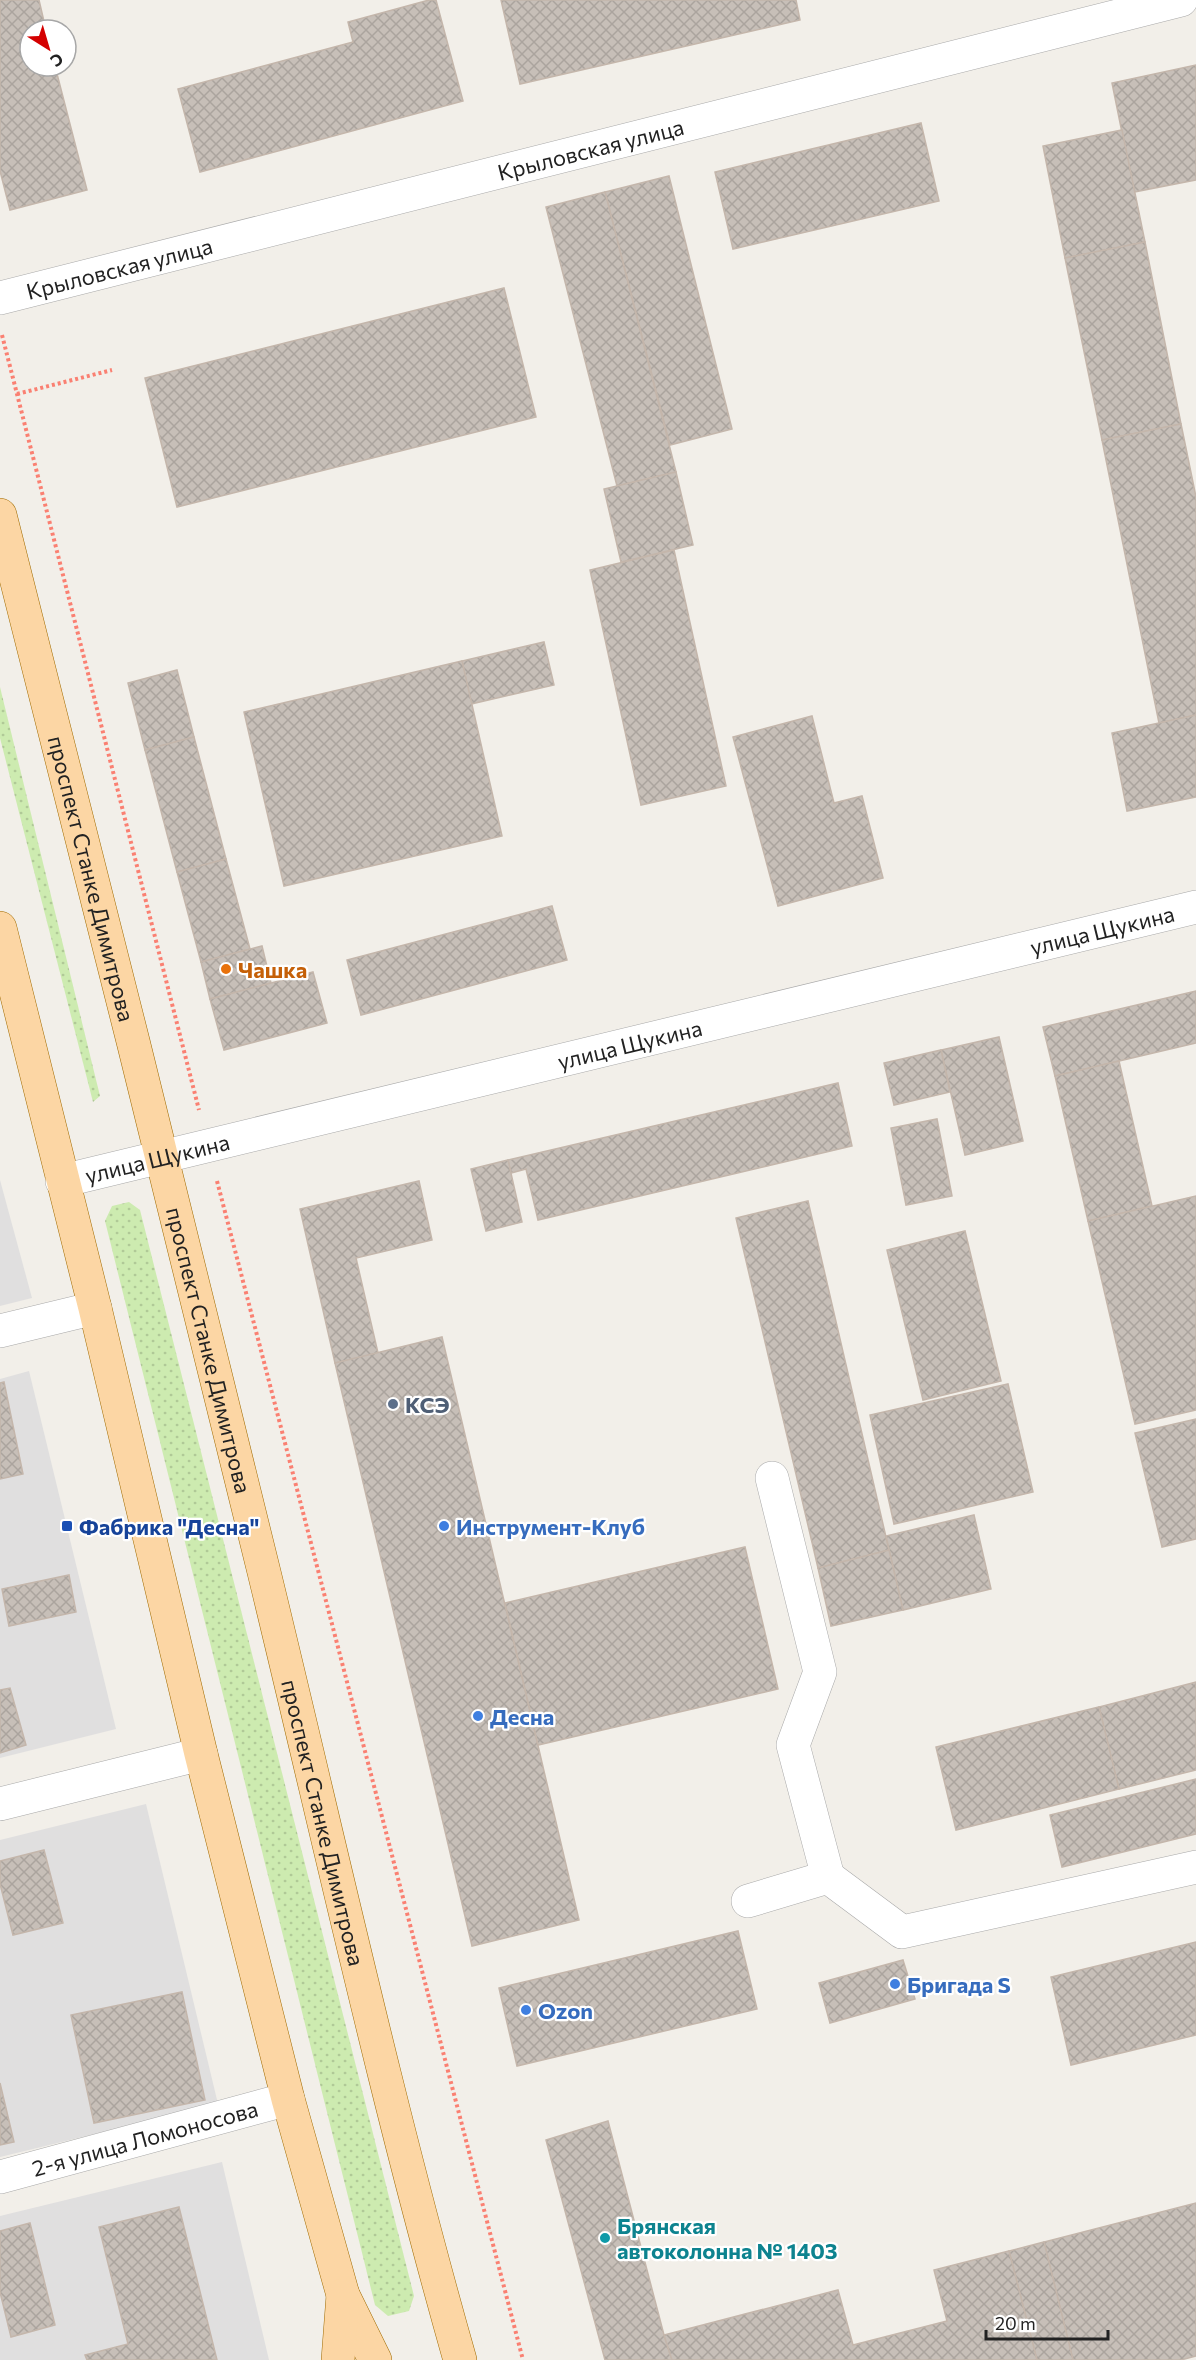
<svg xmlns="http://www.w3.org/2000/svg" width="1196" height="2360" viewBox="0 0 1196 2360" font-family="Commissioner,sans-serif">
  <style>
    .residential { fill: #e0dfdf }
    .grass { fill: url(#grass-dots) }
    .building { fill: url(#building-cross-hatch); stroke: #c4b6ab; stroke-width: 1.5 }
    .lines { fill: none; stroke-linecap: round; stroke-linejoin: round }
    .minor-casing { stroke: #a9a9a9; stroke-width: 34 }
    .major-casing { stroke: #a06b00; stroke-width: 34 }
    .path { stroke: #fa8072; stroke-width: 4; stroke-dasharray: 3 3; stroke-linecap: butt }
    .minor { stroke: #fff; stroke-width: 33 }
    .major { stroke: #fcd6a4; stroke-width: 33 }
    .food-dot { fill: #e8710a; stroke: #fff; stroke-width: 2 }
    .service-dot { fill: #5c6f8a; stroke: #fff; stroke-width: 2 }
    .transit-dot { fill: #1a4fb4; stroke: #fff; stroke-width: 2 }
    .shop-dot { fill: #3f7fe0; stroke: #fff; stroke-width: 2 }
    .culture-dot { fill: #0f9aa8; stroke: #fff; stroke-width: 2 }
    .labels { text-anchor: middle; dominant-baseline: central; stroke-width: 4.5; stroke-linejoin: round; paint-order: stroke }
    .street-label { font-size: 22px; fill: #222; stroke: #fff }
    .food-label { font-size: 22px; font-weight: bold; fill: #c56008; stroke: #fff; text-anchor: start }
    .service-label { font-size: 22px; font-weight: bold; fill: #4e5e75; stroke: #fff; text-anchor: start }
    .transit-label { font-size: 22px; font-weight: bold; fill: #164399; stroke: #fff; text-anchor: start }
    .shop-label { font-size: 22px; font-weight: bold; fill: #366cbe; stroke: #fff; text-anchor: start }
    .culture-label { font-size: 22px; font-weight: bold; fill: #0d838f; stroke: #fff; text-anchor: start }
  </style>
  <defs>
    <pattern id="grass-dots" width="8" height="8" patternUnits="userSpaceOnUse" patternTransform="scale(1.5)"><rect width="8" height="8" fill="#cdebb0"/><path d="M2 2h.1M6 6h.1" fill="none" stroke="#b0c997" stroke-width="1.8" stroke-linecap="round"/></pattern>
    <pattern id="building-cross-hatch" width="8" height="8" patternUnits="userSpaceOnUse" patternTransform="scale(1.5)"><rect width="8" height="8" fill="#c7bfb8"/><path d="M0 0l8 8M0 8l8-8" fill="none" stroke="#aba49e"/></pattern>
  </defs>
  <rect width="100%" height="100%" fill="#f2efe9"/>
  <!-- residential -->
  <g class="residential">
    <polygon points="0,1180 32,1298 0,1306"/>
    <polygon points="29,1371 116,1729 0,1758 0,1379"/>
    <polygon points="146,1804 218,2104 0,2157 0,1840"/>
    <polygon points="222,2162 269,2360 0,2360 0,2216"/>
  </g>
  <!-- grass -->
  <g class="grass">
    <polygon points="0,687 100,1096 93,1102 0,738"/>
    <polygon points="129,1202 140,1210 414,2296 409,2311 388,2316 375,2305 105,1221 112,1206"/>
  </g>
  <!-- building -->
  <g class="building">
    <polygon points="0,0 39,0 46,30 30,30 30,66 55,66 87,190 10,210 0,171"/>
    <polygon points="429,0 436,0 463,101 200,172 178,89 353,42 348,22"/>
    <polygon points="501,0 796,0 800,20 520,84"/>
    <polygon points="1196,65 1196,180 1134,192 1112,83"/>
    <polygon points="921,123 939,201 733,249 715,172"/>
    <polygon points="1122,130 1145,242 1065,258 1043,146"/>
    <polygon points="669,176 732,429 670,445 605,192"/>
    <polygon points="605,192 676,472 617,486 546,207"/>
    <polygon points="1145,242 1181,424 1102,440 1065,258"/>
    <polygon points="504,288 536,417 177,507 145,378"/>
    <polygon points="1181,424 1196,497 1196,715 1159,723 1102,440"/>
    <polygon points="676,472 693,545 621,562 604,489"/>
    <polygon points="674,550 726,786 641,805 590,570"/>
    <polygon points="544,642 554,685 471,704 462,661"/>
    <polygon points="462,661 502,836 284,886 244,712"/>
    <polygon points="177,670 194,737 145,750 128,683"/>
    <polygon points="1196,715 1196,797 1127,811 1112,733"/>
    <polygon points="812,716 834,803 862,796 883,878 778,906 733,737"/>
    <polygon points="194,737 226,859 177,872 145,750"/>
    <polygon points="226,859 250,949 201,962 177,872"/>
    <polygon points="552,906 567,960 361,1015 347,960"/>
    <polygon points="262,946 271,983 210,999 201,962"/>
    <polygon points="313,972 327,1023 224,1050 210,999"/>
    <polygon points="1196,991 1196,1043 1055,1076 1043,1027"/>
    <polygon points="999,1037 1023,1141 965,1155 941,1050"/>
    <polygon points="941,1050 950,1092 894,1105 884,1063"/>
    <polygon points="1119,1061 1152,1206 1088,1221 1055,1076"/>
    <polygon points="838,1083 852,1146 538,1220 526,1169 511,1173 508,1160"/>
    <polygon points="937,1119 952,1196 906,1205 891,1128"/>
    <polygon points="508,1160 522,1222 486,1231 471,1169"/>
    <polygon points="419,1181 432,1240 356,1258 378,1353 335,1363 300,1209"/>
    <polygon points="1196,1196 1196,1410 1135,1424 1088,1221"/>
    <polygon points="808,1201 889,1550 818,1568 736,1218"/>
    <polygon points="965,1231 1001,1381 923,1400 887,1250"/>
    <polygon points="442,1337 579,1920 472,1946 335,1363"/>
    <polygon points="4,1382 23,1474 0,1479 0,1383"/>
    <polygon points="1008,1384 1033,1492 894,1524 870,1415"/>
    <polygon points="1196,1419 1196,1539 1162,1547 1135,1433"/>
    <polygon points="974,1515 991,1589 903,1610 886,1536"/>
    <polygon points="745,1547 778,1689 538,1745 505,1603"/>
    <polygon points="889,1550 903,1610 831,1626 818,1568"/>
    <polygon points="69,1575 76,1612 9,1626 2,1589"/>
    <polygon points="1196,1682 1196,1770 1119,1789 1099,1707"/>
    <polygon points="10,1688 26,1745 0,1753 0,1690"/>
    <polygon points="1099,1707 1119,1789 956,1830 936,1747"/>
    <polygon points="1196,1779 1196,1834 1062,1867 1050,1815"/>
    <polygon points="44,1850 63,1923 13,1935 0,1884 0,1861"/>
    <polygon points="738,1931 757,2009 517,2066 499,1988"/>
    <polygon points="1196,1942 1196,2035 1071,2065 1051,1977"/>
    <polygon points="903,1960 915,1999 830,2023 819,1983"/>
    <polygon points="182,1992 205,2100 94,2123 71,2015"/>
    <polygon points="0,2083 14,2142 0,2145"/>
    <polygon points="608,2121 664,2335 672,2360 605,2360 546,2140"/>
    <polygon points="1196,2203 1196,2356 1181,2360 1073,2360 1044,2242"/>
    <polygon points="179,2207 217,2360 87,2360 85,2355 128,2344 99,2227"/>
    <polygon points="30,2223 55,2325 11,2337 0,2292 0,2231"/>
    <polygon points="1044,2242 1073,2360 1037,2360 1009,2251"/>
    <polygon points="1009,2251 1037,2360 672,2360 664,2335 838,2290 853,2345 947,2321 934,2270"/>
  </g>
  <g class="lines">
    <defs>
      <g id="minor">
        <path id="s1" d="M0,298L1181,0"/>
        <path id="s2" d="M62,1181L1196,907"/>
        <polyline points="0,1331 95,1308"/>
        <polyline points="772,1478 820,1672 793,1745 828,1877"/>
        <polyline points="0,1804 201,1754"/>
        <polyline points="748,1901 828,1877 902,1932 1196,1867"/>
        <path id="s3" d="M0,2177L288,2099"/>
      </g>
      <g id="major">
        <path id="s4" d="M0,515C90,867 178,1219 264,1572C328,1835 386,2100 460,2360"/>
        <polyline points="0,928 95,1308 201,1754 288,2099 343,2295 375,2360"/>
        <polyline points="338,2360 343,2295"/>
      </g>
    </defs>
    <!-- minor casing -->
    <use href="#minor" class="minor-casing"/>
    <!-- major casing -->
    <use href="#major" class="major-casing"/>
    <!-- path -->
    <g class="path">
      <polyline points="2,335 199,1110"/>
      <polyline points="17,394 112,370"/>
      <polyline points="217,1181 523,2360"/>
    </g>
    <!-- minor -->
    <use href="#minor" class="minor"/>
    <!-- major -->
    <use href="#major" class="major"/>
  </g>
  <!-- markers -->
  <circle class="food-dot" cx="226" cy="969" r="6"/>
  <circle class="service-dot" cx="393" cy="1404" r="6"/>
  <rect class="transit-dot" x="61" y="1520" width="12" height="12" rx="3"/>
  <g class="shop-dot">
    <circle cx="444" cy="1526" r="6"/>
    <circle cx="478" cy="1716" r="6"/>
    <circle cx="895" cy="1984" r="6"/>
    <circle cx="526" cy="2010" r="6"/>
  </g>
  <circle class="culture-dot" cx="605" cy="2238" r="6"/>
  <g class="labels">
    <!-- street labels -->
    <g class="street-label">
      <text stroke="none"><textPath href="#s1" startOffset="609">Крыловская улица</textPath></text>
      <text stroke="none"><textPath href="#s1" startOffset="123">Крыловская улица</textPath></text>
      <text stroke="none"><textPath href="#s4" startOffset="375">проспект Станке Димитрова</textPath></text>
      <text stroke="none"><textPath href="#s2" startOffset="1070">улица Щукина</textPath></text>
      <text stroke="none"><textPath href="#s2" startOffset="584">улица Щукина</textPath></text>
      <text stroke="none"><textPath href="#s2" startOffset="98">улица Щукина</textPath></text>
      <text stroke="none"><textPath href="#s4" startOffset="861">проспект Станке Димитрова</textPath></text>
      <text stroke="none"><textPath href="#s4" startOffset="1347">проспект Станке Димитрова</textPath></text>
      <text stroke="none"><textPath href="#s3" startOffset="150">2-я улица Ломоносова</textPath></text>
    </g>
    <!-- food labels -->
    <g class="food-label">
      <text x="238" y="969">Чашка</text>
    </g>
    <!-- service labels -->
    <g class="service-label">
      <text x="405" y="1404">КСЭ</text>
    </g>
    <!-- transit labels -->
    <g class="transit-label">
      <text x="79" y="1526">Фабрика "Десна"</text>
    </g>
    <!-- shop labels -->
    <g class="shop-label">
      <text x="456" y="1526">Инструмент-Клуб</text>
      <text x="490" y="1716">Десна</text>
      <text x="907" y="1984">Бригада S</text>
      <text x="538" y="2010">Ozon</text>
    </g>
    <!-- culture labels -->
    <g class="culture-label">
      <text x="617" y="2225">Брянская<tspan x="617" dy="25">автоколонна № 1403</tspan></text>
    </g>
  </g>
  <!-- north arrow -->
  <g transform="translate(48 48) rotate(143)"><circle r="28" fill="#ffffff" stroke="#a7a7a7" stroke-width="1.5"/>
  <path d="M0-4.5L10 22L0 15L-10 22Z" fill="#d40000"/>
  <text y="-9" font-size="16" font-weight="bold" text-anchor="middle" fill="#222222">С</text>
  </g>
  <!-- scale -->
  <path d="M986 2330v9h122v-9" fill="none" stroke="#222222" stroke-width="3"/>
  <text x="995" y="2330" font-size="18" fill="#222222" stroke="#ffffff" stroke-width="4.5" paint-order="stroke">20 m</text>
</svg>
